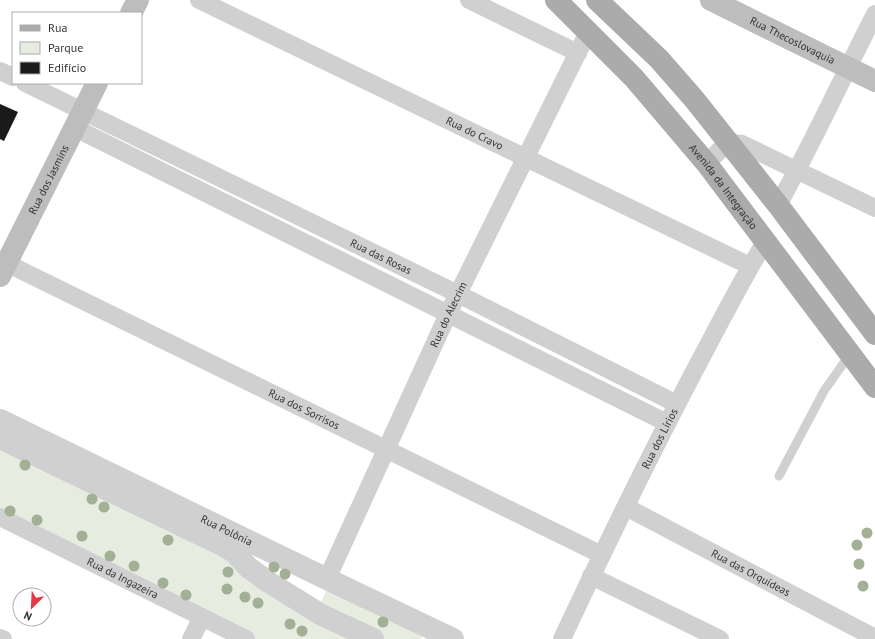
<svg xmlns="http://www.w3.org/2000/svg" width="875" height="639" viewBox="0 0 875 639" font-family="'PT Sans',sans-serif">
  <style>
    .green { fill: #e6ecdf }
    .building { fill: #1a1a1a }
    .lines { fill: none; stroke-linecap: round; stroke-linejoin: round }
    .service { stroke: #d0d0d0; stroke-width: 9 }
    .minor { stroke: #d0d0d0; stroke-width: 18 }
    .tertiary { stroke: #d0d0d0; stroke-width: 22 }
    .secondary { stroke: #bdbdbd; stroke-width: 22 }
    .primary { stroke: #ababab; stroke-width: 22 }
    .tree { fill: #a2b095 }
    .labels { text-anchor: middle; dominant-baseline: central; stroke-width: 4; stroke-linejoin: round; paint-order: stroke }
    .street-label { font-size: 11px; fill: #333; stroke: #fff }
  </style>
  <rect width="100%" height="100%" fill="#fff"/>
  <!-- green -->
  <g class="green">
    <polygon points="0,444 233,554 364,639 249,639 0,512"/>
    <polygon points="327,589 422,636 421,639 383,639 349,615 321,602"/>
  </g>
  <!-- building -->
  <polygon class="building" points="0,104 18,112 4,141 0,139"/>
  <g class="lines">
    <!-- service -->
    <polyline class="service" points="779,476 824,391 850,354"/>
    <!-- minor -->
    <g class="minor">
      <path id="s1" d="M199,0L750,266"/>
      <polyline points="469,0 578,53"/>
      <polyline points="0,71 13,77"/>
      <path id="s2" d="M25,83L458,294L677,404"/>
      <polyline points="75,128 667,423"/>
      <path d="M707,164C718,152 724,141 742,144L875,208"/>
      <path d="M778,205C813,143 842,78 875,14"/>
      <path id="s3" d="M6,263L602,555"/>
      <path id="s4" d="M626,507L875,638"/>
      <path id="s5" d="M0,517L246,639"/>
      <polyline points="591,576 720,639"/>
      <path id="s6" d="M327,579L448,314L588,32"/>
      <polyline points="0,638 3,639"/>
      <polyline points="191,639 202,617"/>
      <path id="s7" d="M562,639C605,547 650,455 698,364C720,323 741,281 765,242"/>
    </g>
    <!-- tertiary -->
    <g class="tertiary">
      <path id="s8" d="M0,420L327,579L453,639"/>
      <polyline points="0,438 220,544 234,552 249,568 267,581 320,614 373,639"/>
    </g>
    <!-- secondary -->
    <g class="secondary">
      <path id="s9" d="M711,0L875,81"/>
      <polyline points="131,13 138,0"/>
      <path id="s10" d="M0,276L97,83"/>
    </g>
    <!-- primary -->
    <g class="primary">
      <path id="s11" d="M556,0L634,78L707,164L875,387"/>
      <polyline points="597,0 659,59 694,99 778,205 875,334"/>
    </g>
  </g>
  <!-- trees -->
  <g class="tree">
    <circle cx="25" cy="465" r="5.5"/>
    <circle cx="92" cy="499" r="5.5"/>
    <circle cx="104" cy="507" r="5.5"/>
    <circle cx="10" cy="511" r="5.5"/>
    <circle cx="37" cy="520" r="5.5"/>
    <circle cx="867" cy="533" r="5.5"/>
    <circle cx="82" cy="536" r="5.5"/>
    <circle cx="168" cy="540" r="5.5"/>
    <circle cx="857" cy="545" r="5.5"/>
    <circle cx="110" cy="556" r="5.5"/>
    <circle cx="859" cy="564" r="5.5"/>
    <circle cx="134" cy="566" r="5.5"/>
    <circle cx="274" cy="567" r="5.5"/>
    <circle cx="228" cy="572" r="5.5"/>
    <circle cx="285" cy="574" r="5.5"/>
    <circle cx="163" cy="583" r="5.5"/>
    <circle cx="863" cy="586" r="5.5"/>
    <circle cx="227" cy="589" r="5.5"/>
    <circle cx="186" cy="595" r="5.5"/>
    <circle cx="245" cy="597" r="5.5"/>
    <circle cx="258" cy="603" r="5.5"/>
    <circle cx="383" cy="622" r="5.5"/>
    <circle cx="290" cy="624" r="5.5"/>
    <circle cx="302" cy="631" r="5.5"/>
  </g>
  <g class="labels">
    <!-- street labels -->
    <g class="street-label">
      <text stroke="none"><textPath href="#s9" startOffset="91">Rua Thecoslovaquia</textPath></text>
      <text stroke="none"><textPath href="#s1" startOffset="306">Rua do Cravo</textPath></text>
      <text stroke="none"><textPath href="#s10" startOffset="108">Rua dos Jasmins</textPath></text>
      <text stroke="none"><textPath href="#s11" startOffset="251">Avenida da Integração</textPath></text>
      <text stroke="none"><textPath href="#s2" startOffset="396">Rua das Rosas</textPath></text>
      <text stroke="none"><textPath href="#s6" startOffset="291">Rua do Alecrim</textPath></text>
      <text stroke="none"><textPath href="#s3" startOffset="332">Rua dos Sorrisos</textPath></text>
      <text stroke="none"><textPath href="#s7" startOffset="223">Rua dos Lírios</textPath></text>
      <text stroke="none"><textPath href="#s8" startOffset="252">Rua Polônia</textPath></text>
      <text stroke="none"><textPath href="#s4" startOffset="141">Rua das Orquídeas</textPath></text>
      <text stroke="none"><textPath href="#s5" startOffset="137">Rua da Ingazeira</textPath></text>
    </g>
  </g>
  <!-- legend -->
  <rect x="12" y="12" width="130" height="72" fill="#ffffff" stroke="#adadad"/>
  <rect x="20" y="25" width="20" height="6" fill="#ababab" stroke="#adadad"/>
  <text x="48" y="32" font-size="12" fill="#333333">Rua</text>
  <rect x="20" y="42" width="20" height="12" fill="#e6ecdf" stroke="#adadad"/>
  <text x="48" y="52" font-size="12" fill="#333333">Parque</text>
  <rect x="20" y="62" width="20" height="12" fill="#1a1a1a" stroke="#adadad"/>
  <text x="48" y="72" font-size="12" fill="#333333">Edifício</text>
  <!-- north arrow -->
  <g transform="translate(32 607) rotate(204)"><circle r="19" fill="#ffffff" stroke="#adadad"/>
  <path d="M0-3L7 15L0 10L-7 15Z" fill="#e63946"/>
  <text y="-6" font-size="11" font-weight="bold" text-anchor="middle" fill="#333333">N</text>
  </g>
</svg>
